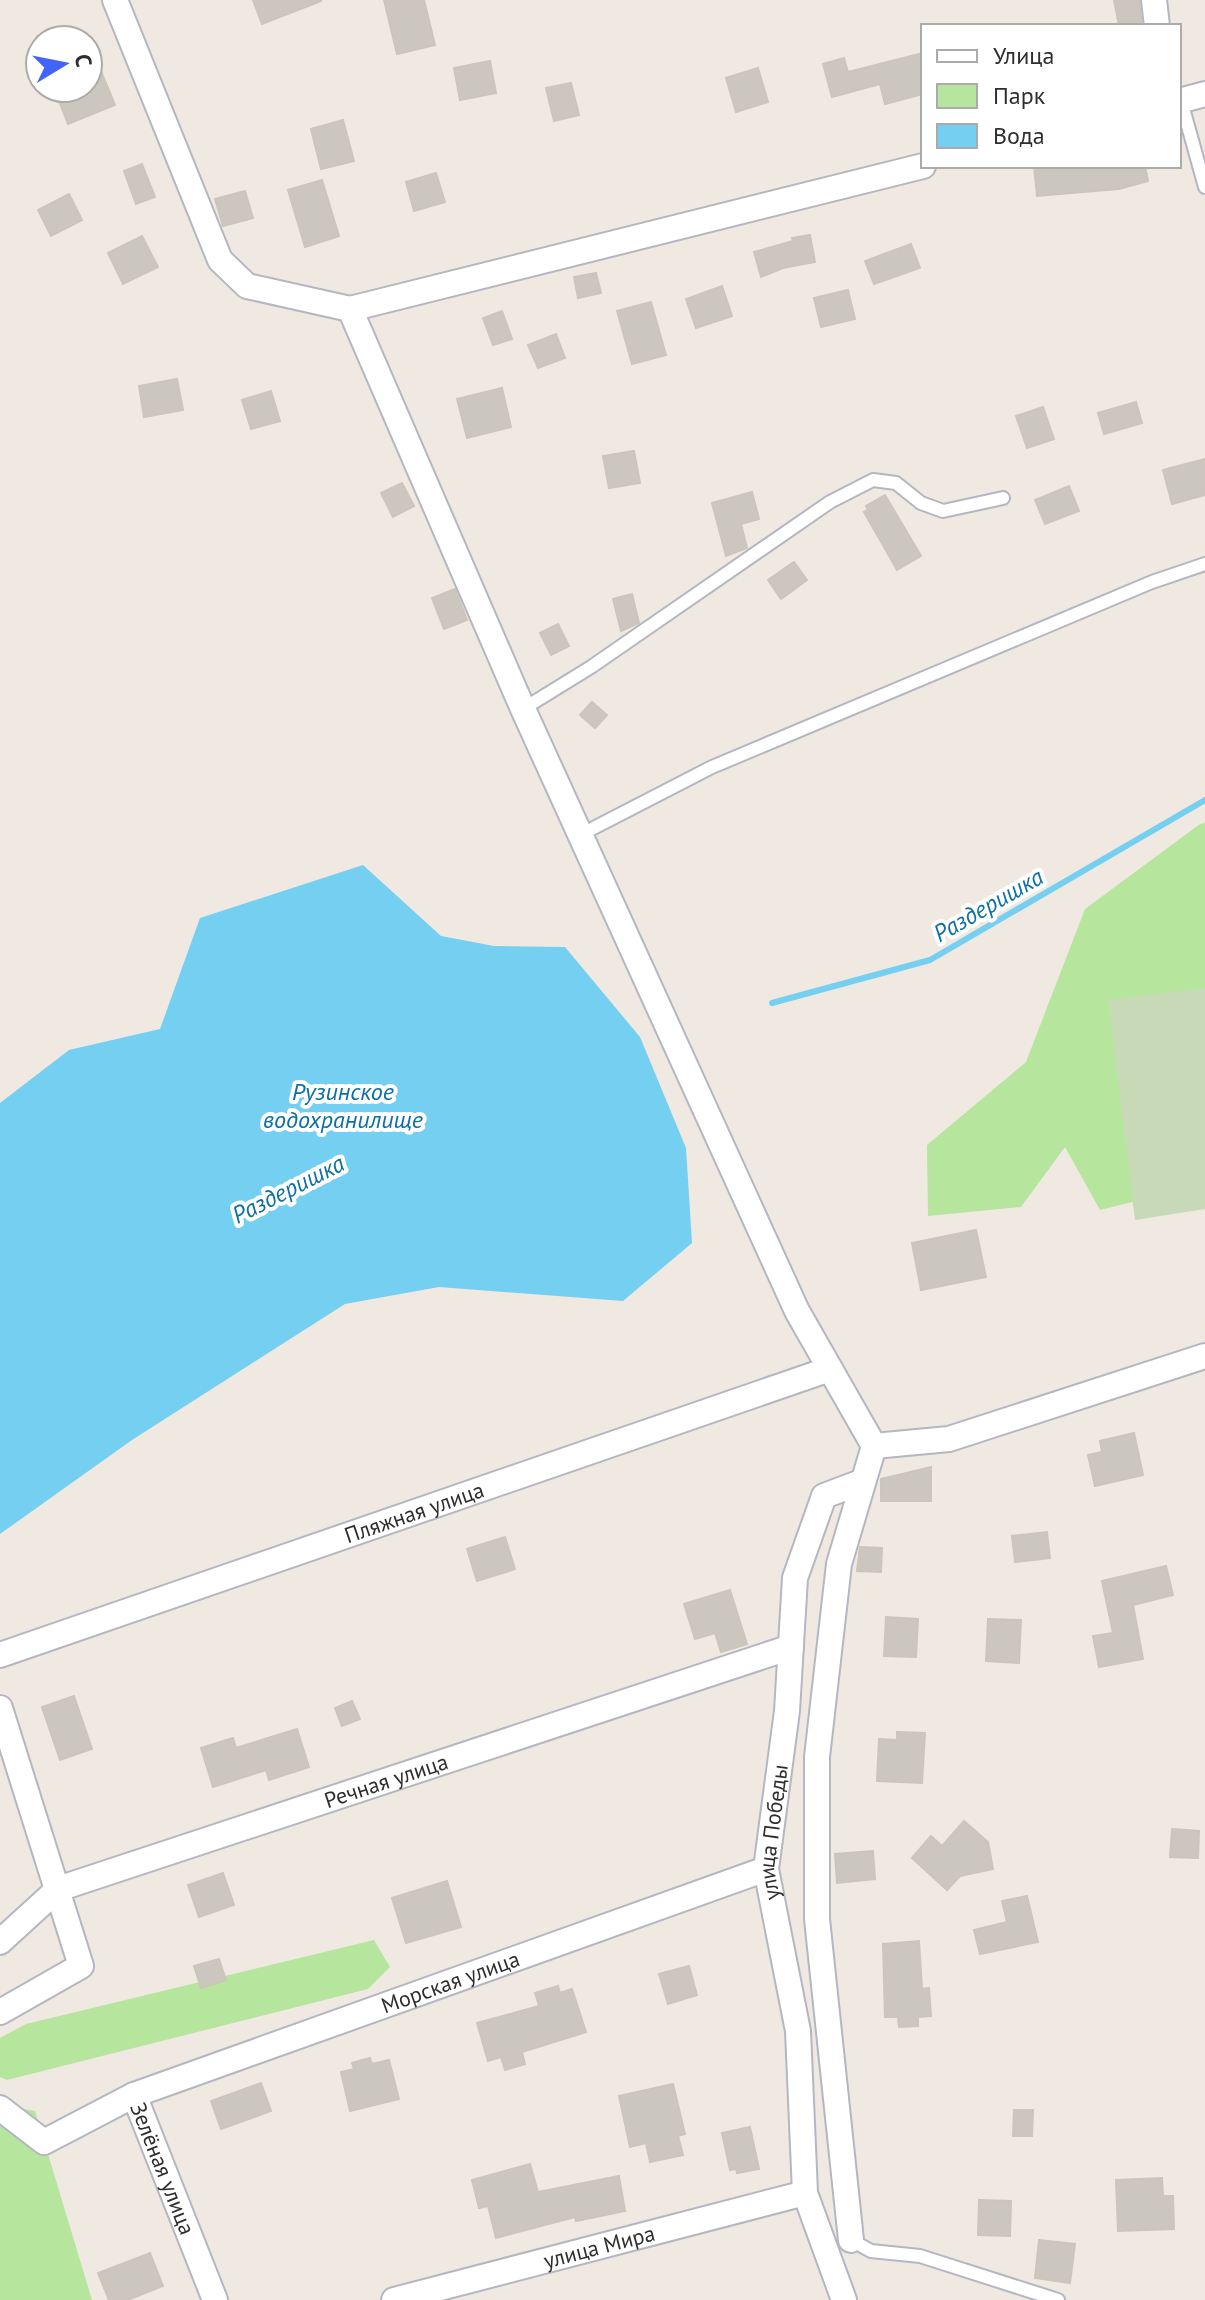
<svg xmlns="http://www.w3.org/2000/svg" width="1205" height="2300" viewBox="0 0 1205 2300" font-family="'PT Sans',sans-serif">
  <style>
    .green { fill: #b6e59e }
    .cemetery { fill: #c8d9b8 }
    .water { fill: #75cff0 }
    .lines { fill: none; stroke-linecap: round; stroke-linejoin: round }
    .stream { stroke: #75cff0; stroke-width: 6 }
    .building { fill: #cbc7bf; stroke: #cbc5ba; stroke-width: 2 }
    .service-casing { stroke: #b4b7c1; stroke-width: 16 }
    .minor-casing { stroke: #b4b7c1; stroke-width: 28 }
    .service { stroke: #fff; stroke-width: 12 }
    .minor { stroke: #fff; stroke-width: 24 }
    .labels { text-anchor: middle; dominant-baseline: central; stroke-width: 8; stroke-linejoin: round; paint-order: stroke }
    .street-label { font-size: 22px; fill: #2e2e2e; stroke: #fff }
    .water-label { font-size: 24px; font-style: italic; fill: #0d6fa3; stroke: #fff }
  </style>
  <rect width="100%" height="100%" fill="#efe9e1"/>
  <!-- green -->
  <g class="green">
    <polygon points="1205,823 1205,1184 1100,1210 1065,1147 1021,1207 928,1216 927,1145 1026,1062 1085,909 1200,824"/>
    <polygon points="374,1940 390,1967 368,1989 7,2080 0,2077 0,2038 26,2024"/>
    <polygon points="0,2105 35,2111 92,2300 0,2300"/>
  </g>
  <!-- cemetery -->
  <polygon class="cemetery" points="1205,988 1205,1209 1135,1220 1108,1000"/>
  <!-- water -->
  <polygon class="water" points="363,865 441,936 494,946 565,947 640,1037 686,1148 692,1243 623,1301 439,1287 345,1304 132,1440 0,1534 0,1103 69,1050 160,1029 200,918"/>
  <g class="lines">
    <!-- stream -->
    <polyline class="stream" points="772,1003 930,960 1205,800"/>
  </g>
  <!-- building -->
  <g class="building">
    <polygon points="253,0 321,0 321,1 262,24"/>
    <polygon points="384,0 424,0 435,45 397,54"/>
    <polygon points="1114,0 1139,0 1142,26 1119,26"/>
    <polygon points="88,40 115,105 68,124 54,88 88,88"/>
    <polygon points="923,53 923,94 885,104 880,84 832,97 823,64 844,58 848,72"/>
    <polygon points="490,61 496,93 460,100 454,68"/>
    <polygon points="758,68 768,102 736,112 726,78"/>
    <polygon points="571,83 579,115 554,121 546,88"/>
    <polygon points="343,120 354,161 321,169 311,129"/>
    <polygon points="142,164 155,197 136,204 124,171"/>
    <polygon points="1034,166 1145,166 1148,181 1119,189 1037,196"/>
    <polygon points="436,173 445,202 414,211 406,182"/>
    <polygon points="322,180 339,236 305,247 288,190"/>
    <polygon points="245,191 253,218 223,226 215,199"/>
    <polygon points="69,194 82,220 51,236 38,210"/>
    <polygon points="810,235 815,262 783,268 761,277 754,252 793,241 792,238"/>
    <polygon points="142,236 158,267 123,284 108,253"/>
    <polygon points="911,244 920,268 874,284 865,261"/>
    <polygon points="596,273 601,293 578,298 574,277"/>
    <polygon points="722,286 732,316 696,328 686,299"/>
    <polygon points="848,290 855,319 821,327 814,298"/>
    <polygon points="651,302 666,355 632,364 617,311"/>
    <polygon points="502,311 512,339 493,345 483,318"/>
    <polygon points="556,334 565,358 538,368 528,345"/>
    <polygon points="177,379 183,410 144,417 139,386"/>
    <polygon points="502,388 511,427 467,438 457,399"/>
    <polygon points="271,391 280,421 251,429 242,400"/>
    <polygon points="1136,402 1142,423 1104,434 1098,413"/>
    <polygon points="1043,407 1054,439 1027,448 1016,416"/>
    <polygon points="634,451 640,483 609,488 603,456"/>
    <polygon points="1205,459 1205,495 1172,504 1163,470"/>
    <polygon points="402,483 414,506 393,517 381,493"/>
    <polygon points="1069,486 1079,511 1045,524 1035,500"/>
    <polygon points="752,492 759,519 741,524 747,548 726,556 712,503"/>
    <polygon points="885,495 921,556 897,570 864,512 868,510 866,506"/>
    <polygon points="794,562 807,580 781,599 768,580"/>
    <polygon points="455,589 467,620 444,629 432,598"/>
    <polygon points="632,594 639,623 621,631 613,599"/>
    <polygon points="558,624 569,646 551,655 540,633"/>
    <polygon points="592,702 607,715 595,728 580,715"/>
    <polygon points="976,1230 986,1277 921,1290 912,1243"/>
    <polygon points="1134,1433 1143,1475 1095,1486 1088,1455 1102,1452 1100,1441"/>
    <polygon points="931,1467 931,1501 881,1501 881,1479"/>
    <polygon points="1047,1532 1050,1558 1015,1562 1012,1536"/>
    <polygon points="505,1537 515,1569 477,1581 467,1549"/>
    <polygon points="860,1547 882,1548 881,1572 857,1571"/>
    <polygon points="1166,1566 1173,1595 1133,1605 1143,1659 1099,1667 1093,1636 1113,1633 1102,1581"/>
    <polygon points="730,1590 747,1644 721,1652 715,1633 695,1639 684,1604"/>
    <polygon points="886,1617 918,1619 916,1657 884,1656"/>
    <polygon points="988,1619 1021,1620 1019,1663 986,1661"/>
    <polygon points="74,1696 92,1749 60,1760 42,1707"/>
    <polygon points="352,1701 360,1719 342,1726 335,1708"/>
    <polygon points="297,1729 309,1767 269,1780 266,1770 213,1787 201,1748 233,1738 236,1748"/>
    <polygon points="897,1732 925,1733 922,1783 877,1781 879,1739 897,1740"/>
    <polygon points="964,1821 988,1842 993,1869 960,1876 947,1890 912,1858 931,1836 942,1846"/>
    <polygon points="1172,1829 1199,1831 1198,1858 1170,1857"/>
    <polygon points="873,1851 875,1879 837,1883 835,1854"/>
    <polygon points="223,1873 234,1905 199,1917 188,1885"/>
    <polygon points="447,1881 461,1927 406,1943 392,1898"/>
    <polygon points="1027,1896 1038,1942 980,1954 974,1930 1007,1922 1002,1901"/>
    <polygon points="919,1941 922,1989 929,1988 931,2016 918,2017 918,2026 899,2027 898,2017 885,2017 883,1944"/>
    <polygon points="219,1959 226,1980 201,1988 194,1966"/>
    <polygon points="689,1966 697,1995 668,2004 659,1974"/>
    <polygon points="558,1986 560,1993 572,1989 586,2032 522,2052 525,2064 505,2070 501,2057 488,2061 477,2023 539,2006 535,1993"/>
    <polygon points="370,2058 372,2064 389,2060 399,2099 350,2111 341,2072 354,2069 352,2063"/>
    <polygon points="261,2083 271,2111 221,2129 211,2101"/>
    <polygon points="673,2084 685,2134 678,2136 683,2155 650,2162 646,2143 630,2147 619,2096"/>
    <polygon points="1014,2110 1033,2110 1032,2136 1013,2136"/>
    <polygon points="750,2127 759,2169 737,2173 736,2169 730,2170 722,2133"/>
    <polygon points="530,2164 538,2192 619,2176 625,2211 576,2221 575,2217 496,2238 488,2206 479,2208 472,2180"/>
    <polygon points="1162,2178 1163,2196 1173,2196 1174,2229 1118,2231 1116,2180"/>
    <polygon points="979,2200 1011,2201 1010,2236 978,2235"/>
    <polygon points="1039,2240 1075,2244 1070,2283 1035,2278"/>
    <polygon points="150,2253 163,2286 128,2300 109,2300 98,2273"/>
  </g>
  <g class="lines">
    <defs>
      <g id="service">
        <polyline points="1181,101 1205,187"/>
        <polyline points="523,709 591,667 830,502 873,480 896,483 921,503 943,511 1003,498"/>
        <polyline points="580,835 712,767 1152,582 1205,564"/>
        <polyline points="851,2240 871,2251 920,2256 1058,2300"/>
      </g>
      <g id="minor">
        <polyline points="115,0 220,260 247,286 350,309 523,709 797,1311 874,1446 839,1564 817,1757 817,1919 851,2240"/>
        <polyline points="1154,0 1157,26"/>
        <polyline points="1179,101 1205,94"/>
        <polyline points="350,309 923,166"/>
        <polyline points="874,1446 949,1439 1205,1356"/>
        <path id="s1" d="M0,1655L830,1369"/>
        <polyline points="0,1708 81,1966 0,2012"/>
        <path id="s2" d="M0,1942L58,1889L791,1647"/>
        <path id="s3" d="M134,2095L766,1869"/>
        <path id="s4" d="M0,2108L44,2142L134,2095L215,2300"/>
        <path id="s5" d="M394,2300L805,2193"/>
        <path id="s6" d="M844,2300L805,2193L798,2031L766,1869L787,1711L795,1578L824,1496L861,1482"/>
      </g>
    </defs>
    <!-- service casing -->
    <use href="#service" class="service-casing"/>
    <!-- minor casing -->
    <use href="#minor" class="minor-casing"/>
    <!-- service -->
    <use href="#service" class="service"/>
    <!-- minor -->
    <use href="#minor" class="minor"/>
  </g>
  <g class="labels">
    <!-- street labels -->
    <g class="street-label">
      <text stroke="none"><textPath href="#s1" startOffset="438">Пляжная улица</textPath></text>
      <text stroke="none"><textPath href="#s2" startOffset="424">Речная улица</textPath></text>
      <text stroke="none"><textPath href="#s6" startOffset="478">улица Победы</textPath></text>
      <text stroke="none"><textPath href="#s3" startOffset="336">Морская улица</textPath></text>
      <text stroke="none"><textPath href="#s4" startOffset="236">Зелёная улица</textPath></text>
      <text stroke="none"><textPath href="#s5" startOffset="212">улица Мира</textPath></text>
    </g>
    <!-- water labels -->
    <g class="water-label">
      <text transform="translate(988 905) rotate(-30)">Раздеришка</text>
      <text x="343" y="1091">Рузинское<tspan x="343" dy="28">водохранилище</tspan></text>
      <text transform="translate(288 1189) rotate(-27)">Раздеришка</text>
    </g>
  </g>
  <!-- legend -->
  <rect x="921" y="24" width="260" height="144" fill="#ffffff" stroke="#ababab" stroke-width="2"/>
  <rect x="937" y="50" width="40" height="12" fill="#ffffff" stroke="#ababab" stroke-width="2"/>
  <text x="993" y="64" font-size="24" fill="#2e2e2e">Улица</text>
  <rect x="937" y="84" width="40" height="24" fill="#b6e59e" stroke="#ababab" stroke-width="2"/>
  <text x="993" y="104" font-size="24" fill="#2e2e2e">Парк</text>
  <rect x="937" y="124" width="40" height="24" fill="#75cff0" stroke="#ababab" stroke-width="2"/>
  <text x="993" y="144" font-size="24" fill="#2e2e2e">Вода</text>
  <!-- north arrow -->
  <g transform="translate(64 64) rotate(80)"><circle r="38" fill="#ffffff" stroke="#ababab" stroke-width="2"/>
  <path d="M0-6L14 30L0 20L-14 30Z" fill="#4264fb"/>
  <text y="-12" font-size="22" font-weight="bold" text-anchor="middle" fill="#2e2e2e">С</text>
  </g>
</svg>
